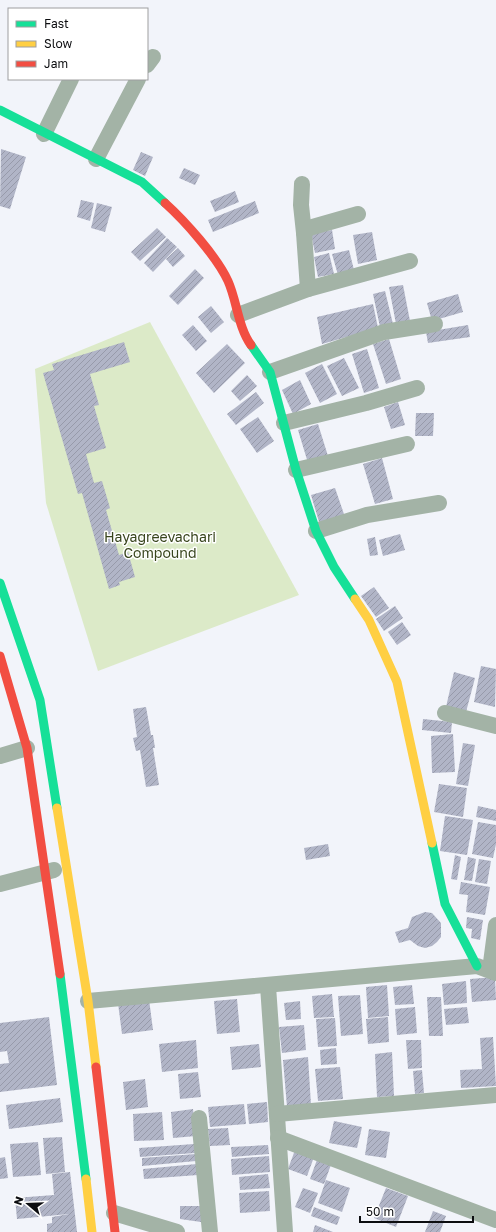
<svg xmlns="http://www.w3.org/2000/svg" width="496" height="1232" viewBox="0 0 496 1232" font-family="'Golos Text',sans-serif">
  <style>
    .green { fill: #dceac8 }
    .building { fill: url(#building-hatch) }
    .lines { fill: none; stroke-linecap: round; stroke-linejoin: round }
    .street { stroke: #a3b3a6; stroke-width: 16 }
    .fast { stroke: #16e098; stroke-width: 9 }
    .slow { stroke: #ffcf43; stroke-width: 9 }
    .jam { stroke: #f24e42; stroke-width: 9 }
    .labels { text-anchor: middle; dominant-baseline: central; stroke-width: 3; stroke-linejoin: round; paint-order: stroke }
    .park-label { font-size: 14px; fill: #38451d; stroke: #fff }
  </style>
  <defs>
    <pattern id="building-hatch" width="6" height="6" patternUnits="userSpaceOnUse"><rect width="6" height="6" fill="#b1b5c7"/><path d="M-1 1l2-2M0 6l6-6M5 7l2-2" fill="none" stroke="#979aaa"/></pattern>
  </defs>
  <rect width="100%" height="100%" fill="#f2f4fa"/>
  <!-- green -->
  <polygon class="green" points="150,322 299,595 98,671 46,503 35,369"/>
  <!-- building -->
  <g class="building">
    <polygon points="1,149 26,157 10,209 0,206"/>
    <polygon points="141,152 153,157 145,176 133,170"/>
    <polygon points="184,168 200,175 195,185 179,178"/>
    <polygon points="235,191 239,202 215,212 210,201"/>
    <polygon points="81,200 94,203 90,221 77,217"/>
    <polygon points="255,201 259,213 213,232 208,220"/>
    <polygon points="97,203 112,207 105,232 91,228"/>
    <polygon points="157,228 166,237 140,261 131,252"/>
    <polygon points="332,230 335,249 315,253 311,234"/>
    <polygon points="372,232 377,260 358,264 353,235"/>
    <polygon points="167,238 177,247 153,272 144,263"/>
    <polygon points="178,248 185,256 173,267 166,259"/>
    <polygon points="349,250 354,270 338,275 332,254"/>
    <polygon points="329,253 334,274 318,277 314,257"/>
    <polygon points="195,269 204,278 178,305 169,296"/>
    <polygon points="403,285 410,321 396,324 389,287"/>
    <polygon points="385,291 393,324 380,327 373,294"/>
    <polygon points="458,294 463,312 432,321 427,303"/>
    <polygon points="373,304 378,328 322,344 317,317"/>
    <polygon points="211,306 224,322 211,333 198,317"/>
    <polygon points="193,325 207,341 196,351 182,335"/>
    <polygon points="468,325 470,337 428,343 426,332"/>
    <polygon points="389,339 401,379 386,384 373,344"/>
    <polygon points="124,342 130,362 90,374 99,405 94,406 106,448 86,454 94,483 102,481 110,508 106,510 119,555 128,552 135,577 119,582 120,585 109,589 82,493 78,494 43,373 54,370 52,364"/>
    <polygon points="227,344 245,363 214,393 196,373"/>
    <polygon points="367,349 379,388 364,393 352,354"/>
    <polygon points="344,358 359,388 342,396 327,366"/>
    <polygon points="322,364 337,394 320,403 305,373"/>
    <polygon points="247,375 257,386 240,401 231,391"/>
    <polygon points="300,380 311,404 293,414 282,390"/>
    <polygon points="256,392 264,403 236,425 227,414"/>
    <polygon points="398,402 405,425 391,429 384,407"/>
    <polygon points="416,413 434,413 433,436 415,436"/>
    <polygon points="258,417 274,441 257,453 240,429"/>
    <polygon points="318,424 328,456 308,463 298,430"/>
    <polygon points="382,458 393,499 375,504 363,464"/>
    <polygon points="335,488 345,517 320,525 311,495"/>
    <polygon points="400,534 405,550 383,556 379,540"/>
    <polygon points="375,537 378,555 370,556 367,539"/>
    <polygon points="374,587 389,608 376,617 361,596"/>
    <polygon points="395,606 403,618 384,631 376,619"/>
    <polygon points="402,622 411,635 397,645 388,632"/>
    <polygon points="481,666 496,669 495,707 474,702"/>
    <polygon points="454,672 475,678 466,712 446,707"/>
    <polygon points="146,707 151,735 153,735 155,748 153,748 159,785 146,787 140,750 136,751 133,738 137,737 133,709"/>
    <polygon points="423,719 452,722 451,733 422,730"/>
    <polygon points="453,734 455,772 432,773 431,736"/>
    <polygon points="463,743 475,745 468,786 456,784"/>
    <polygon points="439,784 467,788 463,817 434,812"/>
    <polygon points="478,806 496,810 496,821 476,817"/>
    <polygon points="445,816 473,820 467,855 440,851"/>
    <polygon points="478,822 496,825 496,844 493,858 472,854"/>
    <polygon points="328,844 330,856 306,860 304,848"/>
    <polygon points="455,855 461,857 457,880 451,879"/>
    <polygon points="468,857 476,859 472,881 464,880"/>
    <polygon points="479,859 491,861 487,884 475,882"/>
    <polygon points="461,882 490,887 485,915 466,912 468,895 459,894"/>
    <polygon points="425,912 432,913 441,923 441,937 437,942 432,946 425,948 418,946 410,940 399,943 395,932 408,928 412,917"/>
    <polygon points="467,917 483,920 480,940 471,938 472,929 466,928"/>
    <polygon points="495,977 496,1000 472,1002 470,979"/>
    <polygon points="466,981 467,1003 444,1005 442,984"/>
    <polygon points="387,985 389,1016 368,1018 366,987"/>
    <polygon points="412,985 414,1004 395,1005 393,987"/>
    <polygon points="332,994 334,1017 314,1018 312,996"/>
    <polygon points="360,995 363,1034 341,1036 338,996"/>
    <polygon points="427,997 441,997 443,1036 429,1036"/>
    <polygon points="149,999 153,1030 122,1034 118,1003"/>
    <polygon points="237,999 240,1032 217,1034 214,1001"/>
    <polygon points="300,1001 301,1019 286,1020 284,1003"/>
    <polygon points="415,1007 417,1033 397,1035 395,1009"/>
    <polygon points="467,1007 469,1023 446,1025 444,1009"/>
    <polygon points="49,1017 57,1085 0,1092 0,1064 9,1063 7,1051 0,1052 0,1023"/>
    <polygon points="388,1017 389,1042 368,1044 366,1019"/>
    <polygon points="335,1018 337,1046 318,1047 316,1019"/>
    <polygon points="304,1025 306,1050 282,1053 279,1027"/>
    <polygon points="493,1037 496,1086 461,1088 460,1070 482,1069 480,1038"/>
    <polygon points="196,1040 198,1068 162,1072 159,1044"/>
    <polygon points="406,1040 421,1040 422,1068 408,1069"/>
    <polygon points="259,1044 261,1067 232,1070 230,1047"/>
    <polygon points="336,1048 337,1064 321,1065 320,1050"/>
    <polygon points="392,1052 394,1096 377,1097 375,1054"/>
    <polygon points="308,1057 311,1105 287,1107 283,1060"/>
    <polygon points="340,1067 343,1099 318,1101 315,1069"/>
    <polygon points="422,1070 424,1093 415,1094 413,1071"/>
    <polygon points="198,1072 201,1097 180,1099 178,1074"/>
    <polygon points="145,1079 148,1107 126,1110 123,1082"/>
    <polygon points="60,1098 63,1122 9,1129 6,1105"/>
    <polygon points="267,1102 268,1122 249,1124 247,1104"/>
    <polygon points="244,1104 246,1124 210,1127 208,1107"/>
    <polygon points="193,1109 196,1136 173,1138 171,1112"/>
    <polygon points="162,1112 164,1140 134,1141 133,1114"/>
    <polygon points="334,1121 362,1127 357,1148 329,1143"/>
    <polygon points="228,1128 230,1145 210,1146 208,1129"/>
    <polygon points="369,1129 390,1132 386,1158 365,1155"/>
    <polygon points="62,1137 65,1172 46,1174 43,1138"/>
    <polygon points="38,1142 41,1175 13,1177 10,1144"/>
    <polygon points="194,1144 195,1153 140,1157 139,1148"/>
    <polygon points="268,1145 269,1154 232,1157 231,1147"/>
    <polygon points="295,1150 314,1157 307,1176 288,1169"/>
    <polygon points="196,1154 196,1161 142,1166 142,1158"/>
    <polygon points="269,1156 270,1172 232,1175 231,1159"/>
    <polygon points="5,1157 8,1178 0,1179 0,1158"/>
    <polygon points="318,1157 332,1162 324,1184 310,1179"/>
    <polygon points="197,1164 198,1175 144,1179 143,1169"/>
    <polygon points="70,1172 77,1232 47,1232 47,1224 52,1223 52,1217 69,1214 17,1219 15,1198 54,1195 52,1174"/>
    <polygon points="268,1174 270,1188 240,1190 239,1177"/>
    <polygon points="326,1180 350,1188 342,1212 318,1203"/>
    <polygon points="303,1188 318,1193 310,1213 295,1207"/>
    <polygon points="386,1188 408,1196 396,1227 374,1218"/>
    <polygon points="269,1191 270,1211 240,1213 239,1193"/>
    <polygon points="180,1206 201,1206 201,1222 180,1219"/>
    <polygon points="314,1207 340,1217 337,1225 311,1216"/>
    <polygon points="433,1211 446,1216 440,1232 425,1232"/>
    <polygon points="315,1225 333,1232 313,1232"/>
  </g>
  <g class="lines">
    <!-- street -->
    <g class="street">
      <polyline points="147,65 153,57"/>
      <polyline points="44,134 71,79"/>
      <polyline points="96,159 138,79"/>
      <polyline points="302,184 301,205 304,233"/>
      <polyline points="308,289 304,233 309,228 358,214"/>
      <polyline points="238,315 308,289 410,261"/>
      <polyline points="270,372 384,332 435,324"/>
      <polyline points="284,423 366,403 417,388"/>
      <polyline points="296,470 407,444"/>
      <polyline points="316,531 367,515 439,503"/>
      <polyline points="445,713 496,726"/>
      <polyline points="0,756 27,748"/>
      <polyline points="0,884 54,870"/>
      <polyline points="490,970 496,925"/>
      <polyline points="268,986 285,1232"/>
      <polyline points="88,1001 477,966 496,973"/>
      <polyline points="277,1114 496,1095"/>
      <polyline points="199,1118 210,1232"/>
      <polyline points="278,1138 496,1220"/>
      <polyline points="114,1213 177,1232"/>
    </g>
    <!-- fast -->
    <g class="fast">
      <polyline points="0,110 142,182 165,203"/>
      <polyline points="251,345 270,372 296,470 316,531 334,567 355,599"/>
      <polyline points="0,583 40,700 57,808"/>
      <polyline points="432,843 445,904 477,966"/>
      <polyline points="60,974 86,1179"/>
    </g>
    <!-- slow -->
    <g class="slow">
      <polyline points="355,599 369,620 397,682 432,843"/>
      <polyline points="57,808 88,1001 96,1067"/>
      <polyline points="86,1179 92,1232"/>
    </g>
    <!-- jam -->
    <g class="jam">
      <path d="M165,203C185,221 217,257 228,281C237,301 238,327 251,345"/>
      <polyline points="0,656 27,748 60,974"/>
      <polyline points="96,1067 115,1232"/>
    </g>
  </g>
  <g class="labels">
    <!-- park labels -->
    <g class="park-label">
      <text x="160" y="536">Hayagreevachari<tspan x="160" dy="16">Compound</tspan></text>
    </g>
  </g>
  <!-- legend -->
  <rect x="8" y="8" width="140" height="72" fill="#ffffff" stroke="#9e9e9f"/>
  <rect x="16" y="21" width="20" height="6" fill="#16e098" stroke="#9e9e9f"/>
  <text x="44" y="28" font-size="12" fill="#0c0d10">Fast</text>
  <rect x="16" y="41" width="20" height="6" fill="#ffcf43" stroke="#9e9e9f"/>
  <text x="44" y="48" font-size="12" fill="#0c0d10">Slow</text>
  <rect x="16" y="61" width="20" height="6" fill="#f24e42" stroke="#9e9e9f"/>
  <text x="44" y="68" font-size="12" fill="#0c0d10">Jam</text>
  <!-- north arrow -->
  <g transform="translate(28 1204) rotate(289)" stroke="#ffffff" stroke-width="3" paint-order="stroke">
  <path d="M0-3L7 15L0 10L-7 15Z" fill="#0c0d10"/>
  <text y="-6" font-size="11" font-weight="bold" text-anchor="middle" fill="#0c0d10">N</text>
  </g>
  <!-- scale -->
  <path d="M360 1216v6h113v-6" fill="none" stroke="#0c0d10" stroke-width="2"/>
  <text x="366" y="1216" font-size="12" fill="#0c0d10" stroke="#ffffff" stroke-width="3" paint-order="stroke">50 m</text>
</svg>
